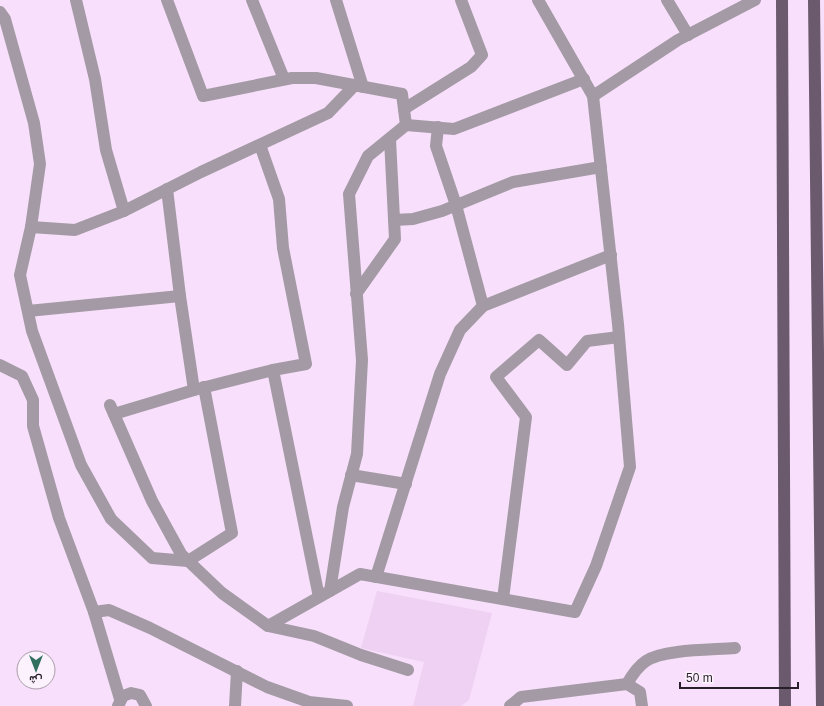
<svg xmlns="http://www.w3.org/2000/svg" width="824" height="706" viewBox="0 0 824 706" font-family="Arial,Vazirmatn,sans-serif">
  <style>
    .built { fill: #efd1f3 }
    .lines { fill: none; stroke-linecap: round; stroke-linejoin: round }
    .minor { stroke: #a49aa5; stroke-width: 12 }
    .major { stroke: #6b596d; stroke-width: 12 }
  </style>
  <rect width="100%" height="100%" fill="#f8dffb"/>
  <!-- built -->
  <polygon class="built" points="377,591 492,613 469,700 461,706 413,706 424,662 361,648"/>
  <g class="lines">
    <!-- minor -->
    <g class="minor">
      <polyline points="76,0 95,79 106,150 124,211"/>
      <polyline points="167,0 203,96 292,78 316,78 402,94 406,125"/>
      <polyline points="252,0 284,79"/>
      <polyline points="336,0 363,87"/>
      <polyline points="667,0 688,35"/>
      <polyline points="0,12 5,19 34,123 40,164 31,227 20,275 32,331 81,465 111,519 152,558 188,561 232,533 204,387"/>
      <polyline points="593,96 678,40 755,0"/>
      <polyline points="404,109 471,67 482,55 461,0"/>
      <polyline points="438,127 436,146 456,205 483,306"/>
      <polyline points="260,145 279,199 283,248 306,364 273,370"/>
      <polyline points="167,189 180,296 194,390"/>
      <polyline points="394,220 413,219 442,211 513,182 601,167"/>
      <polyline points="31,227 75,230 124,211 201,172 328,113 354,86"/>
      <polyline points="356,294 395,239 390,139"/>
      <polyline points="28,311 180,296"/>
      <polyline points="0,365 22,376 33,400 33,426 59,518 94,612 109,610 150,628 267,687 309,702 347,706"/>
      <polyline points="110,405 152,501 181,554 222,593 268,626 314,636 361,655 408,670"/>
      <polyline points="114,414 194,390 273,370 319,597"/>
      <polyline points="351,475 406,484"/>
      <polyline points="376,577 440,374 460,330 483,306 611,255"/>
      <polyline points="330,591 343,507 357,454 362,360 349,194 368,156 406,125 454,129 584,79"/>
      <polyline points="503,599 526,417 496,377 539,340 567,365 587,341 619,337"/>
      <polyline points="94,612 120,699"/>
      <polyline points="268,626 360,574 575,612 596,566 630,467 618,324 593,96 538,0"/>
      <path d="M627,684C632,675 637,667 646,661C664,649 713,650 735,648"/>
      <polyline points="118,706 123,696 131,693 140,695 146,706"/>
      <polyline points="235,706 237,671"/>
      <polyline points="510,706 521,697 627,684 640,692 642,706"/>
    </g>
    <!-- major -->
    <g class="major">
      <polyline points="782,0 785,706"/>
      <polyline points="814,0 822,706"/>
    </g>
  </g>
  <!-- north arrow -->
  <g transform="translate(36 670) rotate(180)"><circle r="19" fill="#fcf2fd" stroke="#a79da8"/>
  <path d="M0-3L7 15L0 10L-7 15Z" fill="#31705e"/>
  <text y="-6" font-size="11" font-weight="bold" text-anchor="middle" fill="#271e28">ش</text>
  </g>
  <!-- scale -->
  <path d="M680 682v6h118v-6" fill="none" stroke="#271e28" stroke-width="2"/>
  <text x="686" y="682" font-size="12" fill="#271e28" stroke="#fcf2fd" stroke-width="3" paint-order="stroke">50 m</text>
</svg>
